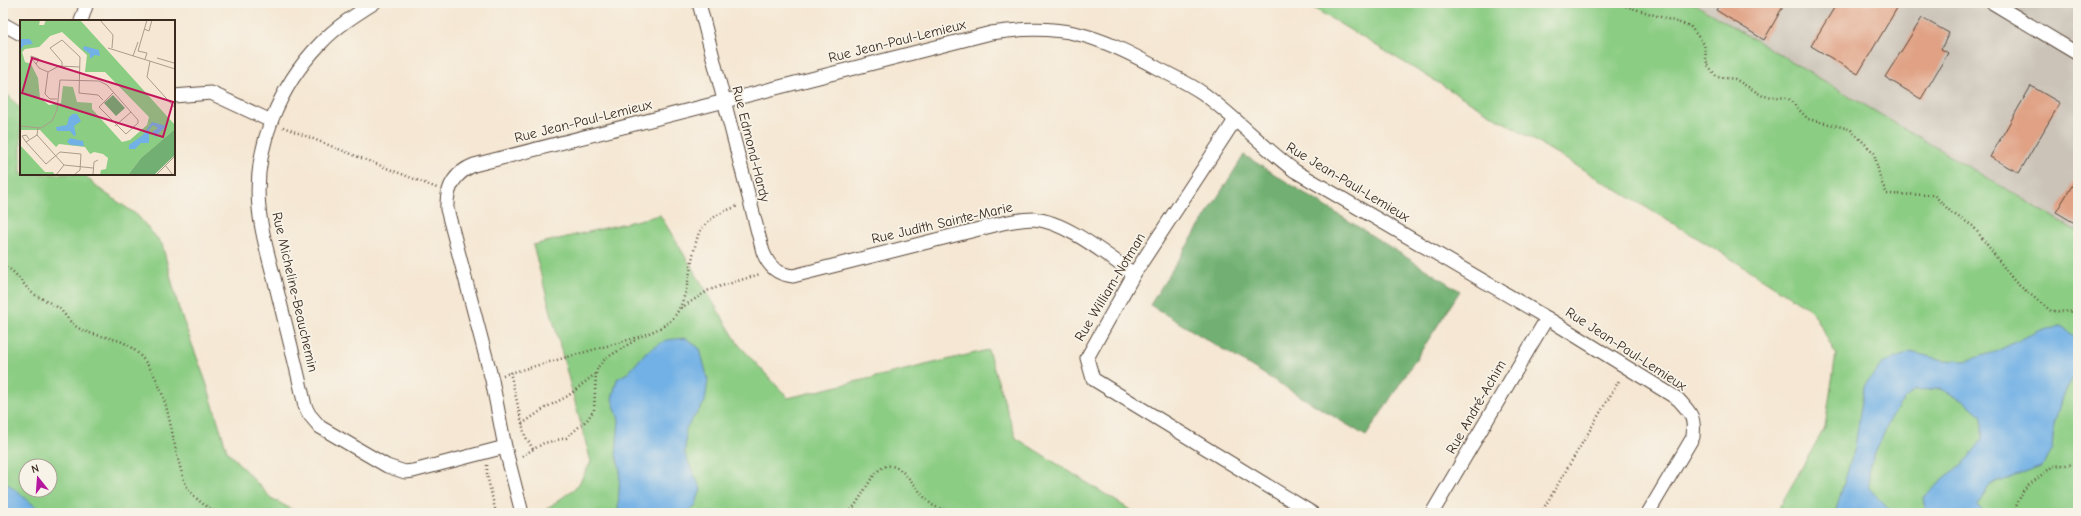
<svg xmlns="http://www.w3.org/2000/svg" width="2081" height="516" viewBox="0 0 2081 516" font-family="'Comic Neue',sans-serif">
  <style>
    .industrial { fill: #cbc3b8 }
    .green { fill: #8ccd84; stroke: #647c51; fill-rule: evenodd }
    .forest { fill: #71b072; stroke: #566d48 }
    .water { fill: #72b1e5; stroke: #566e82 }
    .building { fill: #e0a184 }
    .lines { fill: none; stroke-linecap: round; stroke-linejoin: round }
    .minor-casing { stroke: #574639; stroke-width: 15 }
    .path { stroke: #574639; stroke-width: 2.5; stroke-dasharray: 1 3; stroke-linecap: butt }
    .minor { stroke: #fff; stroke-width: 13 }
    .labels { text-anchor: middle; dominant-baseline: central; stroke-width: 3.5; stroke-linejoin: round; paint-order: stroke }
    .street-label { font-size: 14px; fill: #3b2a1e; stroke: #f7f3e8 }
    .inset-road { fill: none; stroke: #ab9b8b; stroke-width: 1 }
    .view { fill: #c2185b; fill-opacity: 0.15; stroke: #c2185b; stroke-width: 2 }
    .inset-edge { fill: none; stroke: #3b2a1e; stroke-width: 2 }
  </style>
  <rect width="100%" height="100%" fill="#f7f3e8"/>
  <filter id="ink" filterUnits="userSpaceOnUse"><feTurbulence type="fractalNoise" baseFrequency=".025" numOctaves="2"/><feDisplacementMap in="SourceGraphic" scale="8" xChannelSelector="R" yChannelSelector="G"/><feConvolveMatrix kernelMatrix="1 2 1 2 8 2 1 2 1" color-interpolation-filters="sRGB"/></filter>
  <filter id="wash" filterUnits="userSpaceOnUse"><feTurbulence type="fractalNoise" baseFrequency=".012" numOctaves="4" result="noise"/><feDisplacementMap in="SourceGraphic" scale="16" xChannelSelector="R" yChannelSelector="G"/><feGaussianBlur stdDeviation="0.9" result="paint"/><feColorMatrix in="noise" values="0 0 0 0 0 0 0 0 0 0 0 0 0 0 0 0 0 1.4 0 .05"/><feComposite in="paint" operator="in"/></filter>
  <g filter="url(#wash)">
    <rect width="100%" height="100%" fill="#f5e7d3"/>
    <!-- industrial -->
    <polygon class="industrial" points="1695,3 2078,3 2078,241"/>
    <!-- green -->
    <g class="green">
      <polygon points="1305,3 1693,3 2078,232 2078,513 1776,513 1825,427 1836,354 1811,310 1719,251"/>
      <path d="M3,90L21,109V174H84L98,188L137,215L162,244L179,309L206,382L227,451L271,498L298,513H3ZM26,466H50V490H26Z"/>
      <polygon points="660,215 739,345 788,398 988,350 1016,438 1135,513 541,513 577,487 591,462 533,245"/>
    </g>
    <!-- forest -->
    <polygon class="forest" points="1244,155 1460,291 1366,436 1150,305"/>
    <!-- water -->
    <g class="water">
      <polygon points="2061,327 2078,338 2078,370 2062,397 2054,426 2052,449 2042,467 1990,485 1978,504 1983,513 1926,513 1924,497 1968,458 1982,440 1982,416 1963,400 1940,389 1914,390 1900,404 1889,422 1869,467 1869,488 1892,513 1835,513 1855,447 1864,386 1882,364 1910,352 1944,360 1965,361 1995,352 2040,330"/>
      <polygon points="686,338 700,349 708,380 705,402 686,428 685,455 701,489 695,507 685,513 620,513 618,512 620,470 616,454 619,420 612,399 617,379 629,372 646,352 666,340"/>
      <polygon points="3,480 41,511 42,513 3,513"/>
    </g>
    <g id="blocks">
      <!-- building -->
      <g class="building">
        <polygon points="1721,3 1785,3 1764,40 1716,10"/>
        <polygon points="1837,3 1900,3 1858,74 1811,46"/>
        <polygon points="1922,18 1949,33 1941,49 1948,53 1921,99 1885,77"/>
        <polygon points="2031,86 2060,103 2019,173 1990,157"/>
        <polygon points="2078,176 2078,225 2056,212"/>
      </g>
    </g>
  </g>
  <g filter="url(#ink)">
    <use href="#blocks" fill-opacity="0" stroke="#574639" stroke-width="1"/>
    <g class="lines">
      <defs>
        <g id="minor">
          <path d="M374,3C355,15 336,27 321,43C279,86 253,148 259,208C261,233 269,258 275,282C285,323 296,364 305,406L309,414L320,427L387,466L405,472L413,471L505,447"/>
          <path d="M699,3L763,252C769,267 777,274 793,276L1003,223C1013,221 1023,219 1034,219C1067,222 1106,255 1134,274"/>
          <polyline points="1993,3 2078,54"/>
          <polyline points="81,21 87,3"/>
          <polyline points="3,24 21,34"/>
          <polyline points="174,96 211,93 271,121"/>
          <polyline points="1235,120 1134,274 1087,358 1093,379 1312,513"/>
          <path d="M522,513L505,447L492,380L447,209C446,188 454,173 474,165L991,33C1062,22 1098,35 1159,69C1174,77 1190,84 1204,94C1236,118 1263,147 1295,171L1547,318L1678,399C1691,413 1695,417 1693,437L1648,513"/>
          <polyline points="1432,513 1547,318"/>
        </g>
      </defs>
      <!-- minor casing -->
      <use href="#minor" class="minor-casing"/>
      <!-- path -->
      <g class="path">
        <polyline points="1590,3 1622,5 1690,26 1704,44 1707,64 1717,77 1735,79 1763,96 1788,98 1808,119 1850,129 1874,153 1881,181 1887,194 1934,195 1952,213 1973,226 2015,282 2051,311 2078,312"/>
        <polyline points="283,127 437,188"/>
        <path d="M3,265C15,271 20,280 29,290C37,298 49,301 57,307C64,312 68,320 74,325C92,339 115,334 132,348C173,382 168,440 186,485C194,499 204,505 218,513"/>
        <polyline points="681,308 709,290 760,274"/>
        <polyline points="510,372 525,436 533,449"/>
        <path d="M503,375L639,337C649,333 660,329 669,322C690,305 689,258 699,233C708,218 722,212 738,206"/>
        <polyline points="522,424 545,408 568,396 595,374"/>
        <polyline points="522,456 544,443 566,438 587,420 594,410 596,373 598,367 605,359 637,339"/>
        <polyline points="487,465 487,475 496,513"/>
        <path d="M848,513C861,501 866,483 878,471C899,450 919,498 934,506C943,511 957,510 967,513"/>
        <polyline points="1541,513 1620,379"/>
        <polyline points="2013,513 2024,489 2053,466 2078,464"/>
      </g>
      <!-- minor -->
      <use href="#minor" class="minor"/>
    </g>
  </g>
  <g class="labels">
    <!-- street labels -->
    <g class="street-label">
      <text transform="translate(897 41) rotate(-14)">Rue Jean-Paul-Lemieux</text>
      <text transform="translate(583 121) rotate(-14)">Rue Jean-Paul-Lemieux</text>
      <text transform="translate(751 144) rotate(76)">Rue Edmond-Hardy</text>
      <text transform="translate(1348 182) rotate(31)">Rue Jean-Paul-Lemieux</text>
      <text transform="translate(942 223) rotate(-13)">Rue Judith Sainte-Marie</text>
      <text transform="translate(1110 287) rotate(-59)">Rue William-Notman</text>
      <text transform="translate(295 292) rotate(77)">Rue Micheline-Beauchemin</text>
      <text transform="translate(1626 349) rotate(33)">Rue Jean-Paul-Lemieux</text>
      <text transform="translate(1476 407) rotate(-60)">Rue André-Achim</text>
    </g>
  </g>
  <!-- overview -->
  <g transform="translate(20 20)">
    <rect width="155" height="155" fill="#f5e7d3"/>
    <path d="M0,0H20L19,5H24L26,0H60L155,105V109L121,138L108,155H80L81,150L86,149L88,138L83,134L74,132L70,134L65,127L39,124L36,127L20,110H0ZM42,12L67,35L65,52H85L129,97L127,105L110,120L102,122L72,89V83L57,82L53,67L43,66L41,83L29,85L20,78L18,58L11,44L5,42L2,32L5,29L19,27L30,16ZM0,125L25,152H33L35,155H0Z" fill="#8ccd84" fill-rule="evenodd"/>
    <path d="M93,75L105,88L96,96L84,83ZM155,109V135L134,155H108L121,138Z" fill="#71b072"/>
    <path d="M0,19H10L13,24L4,25L0,31ZM64,26L79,30L80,36L75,35L70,39V34L63,29ZM53,94H57L61,101L54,106L56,115L54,116L50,111H37L36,107L47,105L49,97ZM132,102L146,106L135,117L132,112L138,108L133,105L129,110V123H121L115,129H109V125L123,115ZM50,118L63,121L64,126L51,125L47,122Z" fill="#72b1e5"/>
    <path class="inset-road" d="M80,0L93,15L92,28M124,9L129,11L132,0M88,28L155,49M113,36L118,22M137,38L154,43M125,39L127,33L118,31L127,0M130,41L127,57L155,88M16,44L19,39L11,36V38L16,44L19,48L28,52M42,46V42L30,28L42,20L60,37L59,73L78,75L83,80M37,79H30L25,74L28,52L39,46L60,47M0,106L21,108L32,101L37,90L40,60L79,61L87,65L118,100V103L106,114L79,87L94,72M95,106L111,92M18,108L17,115L44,145L73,148M17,115L6,122L26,144L40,132L61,134L60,150L54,155M6,122L2,116L6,115L9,119M145,145L153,155M36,155L44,145M73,155L74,142L78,140M136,155L155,136"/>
    <path class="view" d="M12,38L153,82L143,117L2,73Z"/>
    <rect width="155" height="155" class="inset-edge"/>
  </g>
  <!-- margin -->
  <rect width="2081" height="516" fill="none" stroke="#f7f3e8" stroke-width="16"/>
  <!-- north arrow -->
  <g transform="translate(38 478) rotate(343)"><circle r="19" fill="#f7f3e8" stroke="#aca397"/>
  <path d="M0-3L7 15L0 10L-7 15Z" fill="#b5179e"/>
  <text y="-6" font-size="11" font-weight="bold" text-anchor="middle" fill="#3b2a1e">N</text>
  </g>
</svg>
